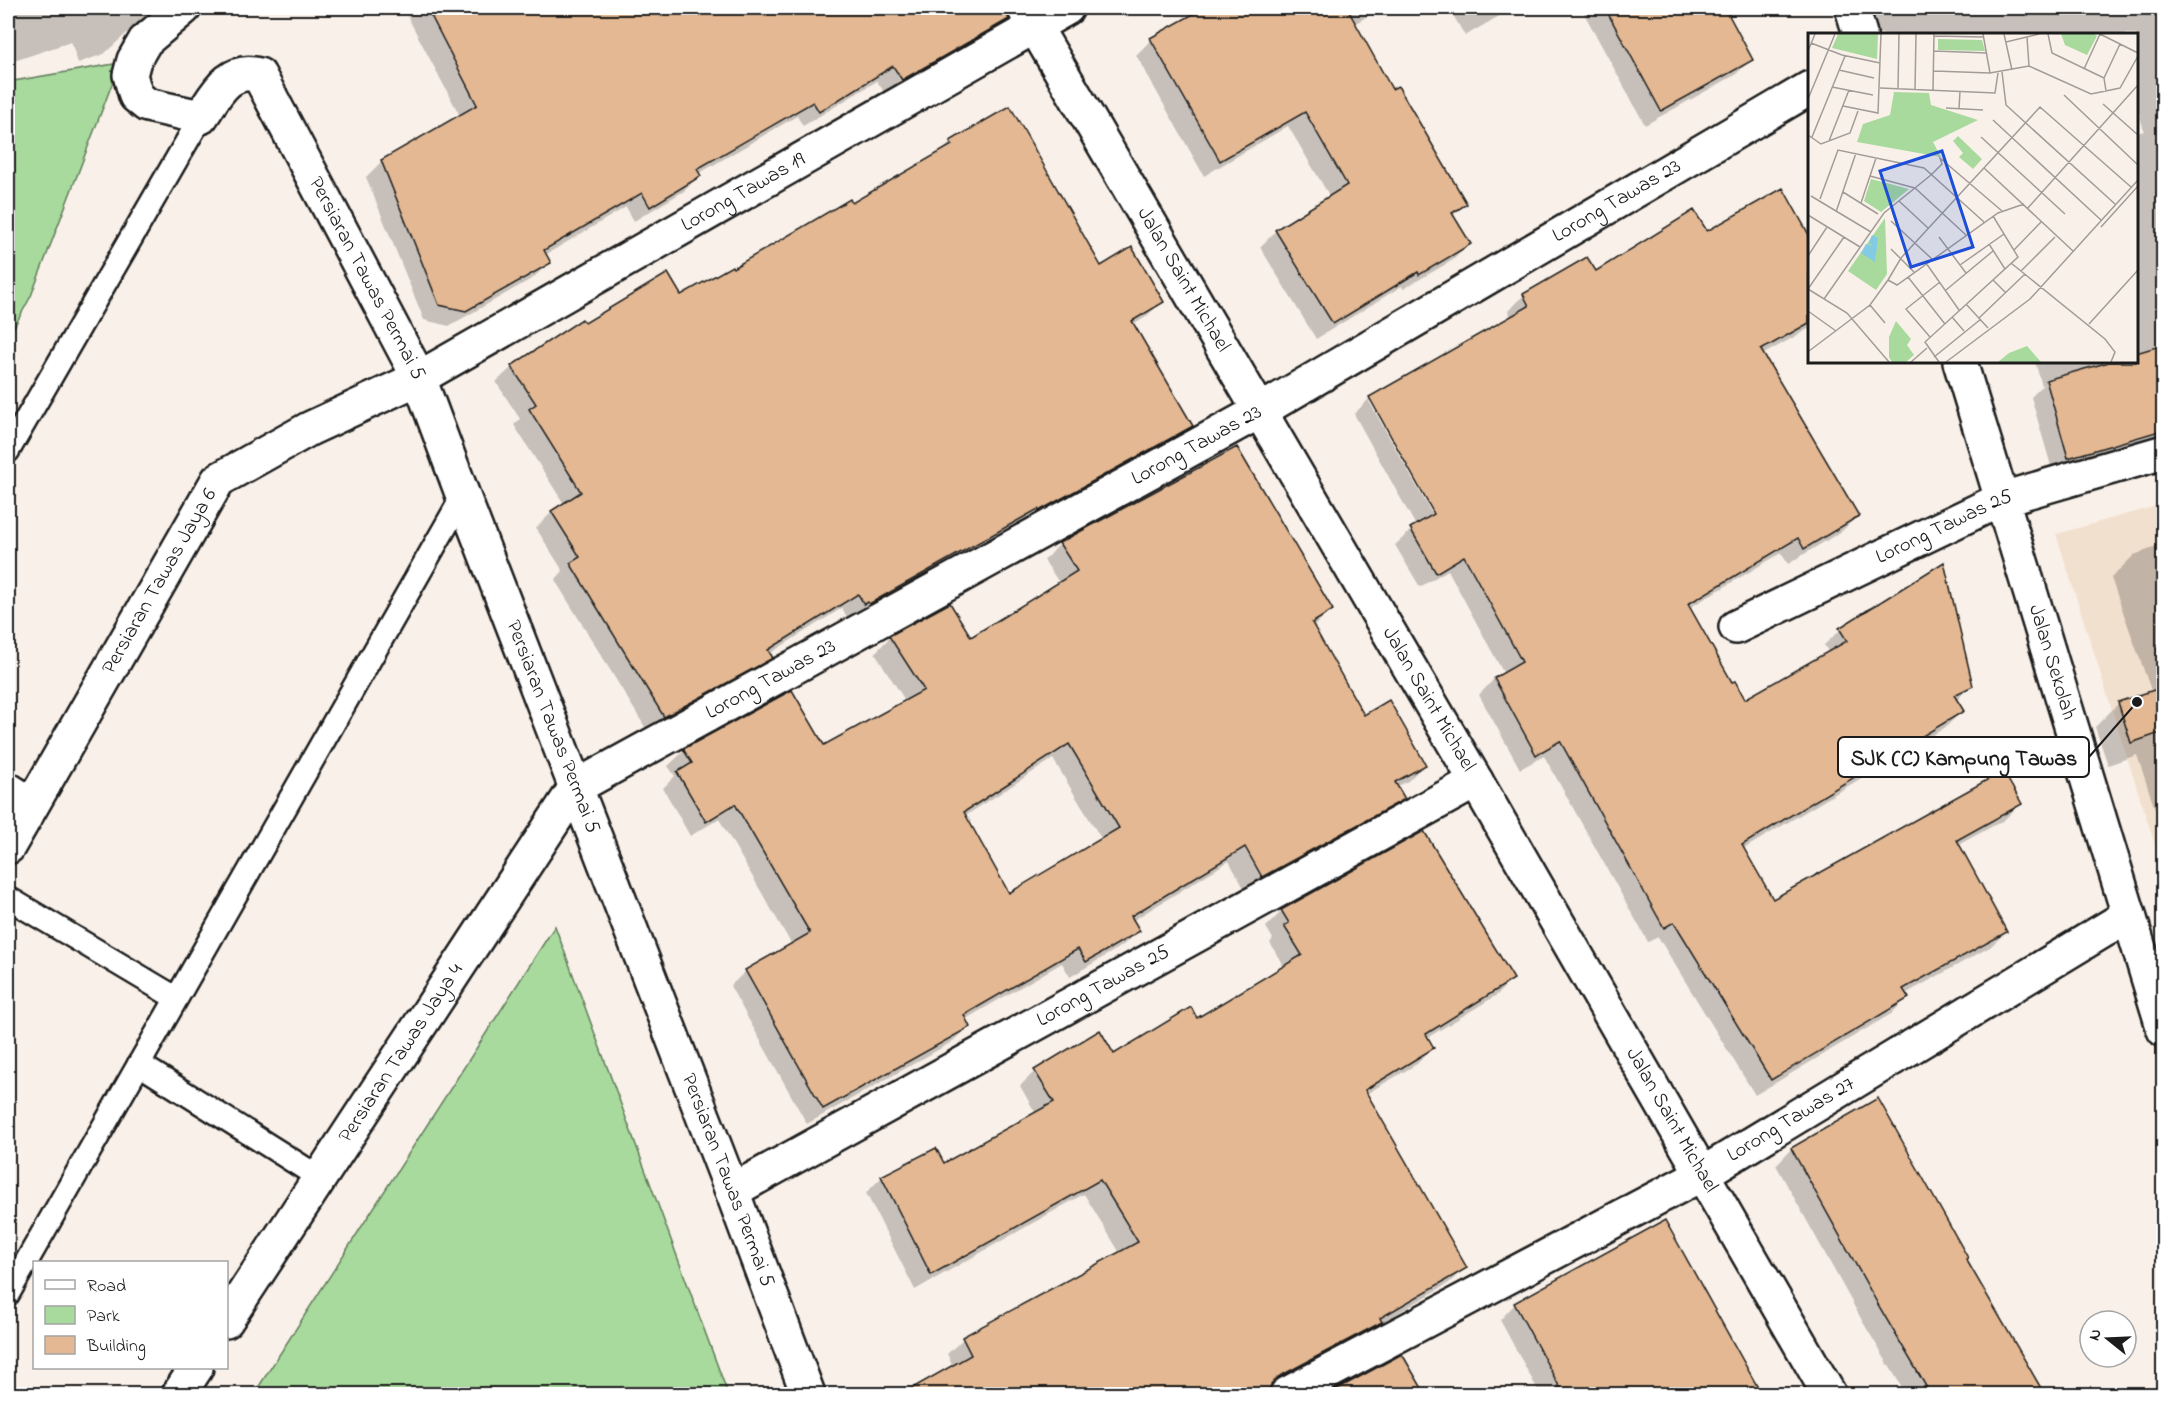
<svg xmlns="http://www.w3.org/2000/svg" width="2171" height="1402" viewBox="0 0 2171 1402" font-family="'Indie Flower',sans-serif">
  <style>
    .built { fill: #f2e0cf }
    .green { fill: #a7da9c; stroke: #627b5c; stroke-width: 1.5 }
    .shadow { fill: #0003; fill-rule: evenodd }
    .building { fill: #e3b893; stroke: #1c1c1c; stroke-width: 1.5; fill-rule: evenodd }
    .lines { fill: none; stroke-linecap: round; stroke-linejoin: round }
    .service-casing { stroke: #1c1c1c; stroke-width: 27 }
    .minor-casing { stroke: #1c1c1c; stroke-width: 38 }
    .service { stroke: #fff; stroke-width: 22 }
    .minor { stroke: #fff; stroke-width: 33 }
    .labels { text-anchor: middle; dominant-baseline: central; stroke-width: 5; stroke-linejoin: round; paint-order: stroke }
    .street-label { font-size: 21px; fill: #1c1c1c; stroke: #fff }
    .inset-road { fill: none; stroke: #a19c97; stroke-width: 1.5 }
    .view { fill: #1d4ed8; fill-opacity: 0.15; stroke: #1d4ed8; stroke-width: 3 }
    .inset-edge { fill: none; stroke: #1c1c1c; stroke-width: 3 }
    .leader { fill: none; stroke: #1c1c1c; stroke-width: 2 }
    .callout-dot { fill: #1c1c1c; stroke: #fff; stroke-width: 2 }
    .callout { fill: #fff; stroke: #1c1c1c; stroke-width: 2 }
    .callout-label { font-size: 22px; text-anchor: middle; font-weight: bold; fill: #1c1c1c }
  </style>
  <rect width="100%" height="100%" fill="#f9f1e9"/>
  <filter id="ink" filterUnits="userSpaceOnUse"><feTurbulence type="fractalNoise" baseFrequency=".0167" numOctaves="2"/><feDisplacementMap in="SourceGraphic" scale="12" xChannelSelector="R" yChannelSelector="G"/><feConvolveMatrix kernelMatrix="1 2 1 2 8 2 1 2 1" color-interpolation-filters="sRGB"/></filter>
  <g filter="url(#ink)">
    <!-- built -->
    <polygon class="built" points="2163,504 2163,870 2056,534"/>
    <!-- green -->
    <g class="green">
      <polygon points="120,63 31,296 8,338 8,82"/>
      <polygon points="555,926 728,1394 254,1394"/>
    </g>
    <!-- shadow -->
    <g class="shadow">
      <polygon points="8,8 154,8 104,54 78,63 71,42 8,63"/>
      <polygon points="403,8 1003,8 1007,19 991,34 886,95 877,81 803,126 797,116 698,174 699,176 684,191 634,221 626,207 545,255 549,263 533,278 449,326 424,320 366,177 382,161 460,116"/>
      <polygon points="1207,8 1382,8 1354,24 1392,91 1465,204 1452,217 1469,244 1453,260 1403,289 1402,286 1316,339 1260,247 1276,231 1330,197 1288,126 1204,176 1136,55 1151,40"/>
      <polygon points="1449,8 1513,8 1465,36"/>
      <polygon points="1581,8 1723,8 1751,60 1735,75 1645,125"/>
      <polygon points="1883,8 2164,8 2164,440 2053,473 2031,397 2042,386 2035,362 2136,362 2136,133 2144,131 2136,103 2136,34 1877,34 1872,18"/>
      <polygon points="1009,108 1100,268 1162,301 1146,317 1133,325 1191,426 1176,442 853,619 851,617 848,619 842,608 769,654 771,657 755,673 648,732 555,580 563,571 536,528 552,512 564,504 514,425 520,419 496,382 512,367 584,325 680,297 733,270 852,205 939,154 951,142"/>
      <path d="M1782,190L1810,239V328L1762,355L1857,516L1842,531L1788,564L1781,553L1689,608L1731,684L1745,701L1829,653L1824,645L1840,630L1971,685L1956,701L1962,711L1946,727L1742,850L1772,901L2020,804L2004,820L1958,845L2006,932L1990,947L1905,994L1907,998L1891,1014L1755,1095L1658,937L1648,942L1544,756L1520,769L1479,695L1494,679L1504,674L1448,570L1420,587L1395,545L1416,526L1354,414L1370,398L1512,318L1508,311L1524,295L1587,259L1595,273L1706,233ZM1369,401H1373L1439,520L1436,521Z"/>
      <path d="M1060,544L1331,610L1313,627L1363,717L1424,765L1408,781L1396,787L1403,798L1387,814L1246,892L1229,861L1132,921L1138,931L1122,946L1070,977L1062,963L964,1020L968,1027L952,1042L807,1124L730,986L746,971L792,945L719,819L690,836L663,788L675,776L668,766L684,751L791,692L824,747L906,702L875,653L890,637L971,639L1060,584L1044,560ZM1053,759L1102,840L1008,895L965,816Z"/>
      <polygon points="2164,544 2164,836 2137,755 2108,765 2095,727 2118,704 2152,693 2111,578 2134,555"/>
      <polygon points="1282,911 1512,979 1497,995 1427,1038 1432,1048 1417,1064 1366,1094 1465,1268 1449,1283 1378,1325 1365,1338 1268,1389 953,1366 947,1354 963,1339 1120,1253 1084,1194 915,1290 866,1193 882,1177 943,1165 1036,1114 1020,1086 1035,1071 1113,1056 1197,1020 1284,967 1270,943 1273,939 1266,927"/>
      <polygon points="1878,1100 1964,1259 2043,1394 1906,1394 1864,1324 1776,1165 1791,1149"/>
      <polygon points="1515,1304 1760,1394 1540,1394 1500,1320"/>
    </g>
    <!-- building -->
    <g class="building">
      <polygon points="427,8 1005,8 1009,19 902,80 893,66 819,112 813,102 697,169 701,176 650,207 642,193 544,250 551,263 466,311 439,305 381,160 477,105"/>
      <polygon points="1204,8 1347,8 1392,89 1398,86 1467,204 1452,213 1471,244 1419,275 1418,272 1333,324 1275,230 1347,185 1305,112 1220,161 1150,38"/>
      <polygon points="1605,8 1725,8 1753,60 1661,111"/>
      <polygon points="1010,106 1101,266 1132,247 1164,302 1132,321 1193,426 1039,511 1038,509 869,604 868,602 864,604 858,594 768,650 773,658 664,717 570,563 580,557 551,511 581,492 529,409 536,404 511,366 582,319 585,323 668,273 681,295 732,266 733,268 850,199 852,203 952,145 950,141"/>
      <polygon points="1783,188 1809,235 1809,323 1761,350 1859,516 1804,549 1798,538 1688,604 1732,682 1735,681 1745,699 1847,641 1839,628 1944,562 1973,686 1954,695 1964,711 1742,845 1773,899 2003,771 2022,804 1957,840 2007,932 1903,989 1909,998 1771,1080 1674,922 1664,928 1560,741 1536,755 1494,678 1522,662 1464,556 1436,573 1410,528 1434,514 1369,397 1529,306 1523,294 1587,257 1596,271 1694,210 1707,231"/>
      <polygon points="2163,345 2163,430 2068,458 2046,380 2109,362 2136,362 2136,353"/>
      <path d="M1237,447L1333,610L1312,623L1364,715L1389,700L1426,765L1395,782L1405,799L1262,877L1245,847L1131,916L1140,931L1086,962L1078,949L964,1015L970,1027L823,1109L745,970L810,933L735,804L706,822L677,772L692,763L683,749L792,690L824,745L924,690L889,636L950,603L971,637L1077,571L1059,543ZM1069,744L1119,828L1009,893L964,812Z"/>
      <polygon points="2163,687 2163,732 2131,743 2118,702"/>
      <polygon points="1424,831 1514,979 1426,1034 1434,1048 1365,1090 1467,1268 1380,1318 1382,1322 1278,1377 1271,1385 1268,1395 900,1395 971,1355 962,1337 1138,1242 1100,1180 931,1275 881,1176 936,1148 944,1163 1054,1102 1034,1070 1100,1030 1114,1054 1191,1007 1197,1018 1302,955 1284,926 1289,923 1281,910"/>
      <polygon points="1878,1098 1968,1258 1966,1259 2045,1395 1931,1395 1880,1308 1791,1148"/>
      <polygon points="1665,1220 1762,1395 1564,1395 1514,1303"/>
      <polygon points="1402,1354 1426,1395 1326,1395"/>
    </g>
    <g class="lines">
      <defs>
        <g id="service">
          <polyline points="8,451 201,117"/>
          <polyline points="8,783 35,800"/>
          <polyline points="8,898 176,998"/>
          <polyline points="139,1064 320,1178"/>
          <polyline points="8,1294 463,496"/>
        </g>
        <g id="minor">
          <path id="s1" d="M184,8L145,41L134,60L130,75L136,96L147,105L201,117C216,95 228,67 259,75L419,378L463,496L732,1191L808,1394"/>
          <path id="s2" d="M1024,8L1476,781L1829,1394"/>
          <polyline points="1852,8 1860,34"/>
          <path id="s3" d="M1960,362L2164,1030"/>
          <path id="s4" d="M1736,627L2002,499L2164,452"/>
          <path id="s5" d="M8,847L218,480L309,429L419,378L1067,8"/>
          <path id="s6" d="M732,1191L1476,781"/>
          <path id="s7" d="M226,1321L576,787L1260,411L1810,88"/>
          <polyline points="179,1394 196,1368"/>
          <path id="s8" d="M1287,1394L1702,1174L2129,915"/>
        </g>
      </defs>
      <!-- service casing -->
      <use href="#service" class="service-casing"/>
      <!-- minor casing -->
      <use href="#minor" class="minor-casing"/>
      <!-- service -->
      <use href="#service" class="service"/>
      <!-- minor -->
      <use href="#minor" class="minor"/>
    </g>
  </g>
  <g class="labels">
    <!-- street labels -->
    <g class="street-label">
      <text stroke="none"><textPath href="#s5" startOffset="1022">Lorong Tawas 19</textPath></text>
      <text stroke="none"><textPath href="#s7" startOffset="1833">Lorong Tawas 23</textPath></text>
      <text stroke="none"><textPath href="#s1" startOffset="488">Persiaran Tawas Permai 5</textPath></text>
      <text stroke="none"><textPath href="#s2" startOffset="315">Jalan Saint Michael</textPath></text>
      <text stroke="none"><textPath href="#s7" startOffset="1347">Lorong Tawas 23</textPath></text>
      <text stroke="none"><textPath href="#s4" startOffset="231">Lorong Tawas 25</textPath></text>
      <text stroke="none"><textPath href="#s5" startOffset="306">Persiaran Tawas Jaya 6</textPath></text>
      <text stroke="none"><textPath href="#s3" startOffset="314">Jalan Sekolah</textPath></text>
      <text stroke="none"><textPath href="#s7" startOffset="861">Lorong Tawas 23</textPath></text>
      <text stroke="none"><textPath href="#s2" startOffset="801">Jalan Saint Michael</textPath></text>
      <text stroke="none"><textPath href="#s1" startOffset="974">Persiaran Tawas Permai 5</textPath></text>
      <text stroke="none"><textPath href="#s6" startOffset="424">Lorong Tawas 25</textPath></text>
      <text stroke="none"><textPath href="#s7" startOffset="320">Persiaran Tawas Jaya 4</textPath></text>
      <text stroke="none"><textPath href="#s8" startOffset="574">Lorong Tawas 27</textPath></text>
      <text stroke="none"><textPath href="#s2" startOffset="1287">Jalan Saint Michael</textPath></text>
      <text stroke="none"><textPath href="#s1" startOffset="1460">Persiaran Tawas Permai 5</textPath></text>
    </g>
  </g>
  <!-- overview -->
  <g transform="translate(1808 33)">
    <rect width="330" height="330" fill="#f9f1e9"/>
    <path d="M30,1H70L69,26L24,15ZM253,1H286L289,3L279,22L257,12ZM130,6L174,7L177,18L130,17ZM86,59L121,60L123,72L170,87L125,109L133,124L49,109L55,91L82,82ZM150,103L174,126L165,136L151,124L155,120L145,108ZM63,146L101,156L73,179L56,168ZM77,185L79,241L68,257L40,238ZM88,288L103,306L99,312L106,322L98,329H84L81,324V304ZM219,313L233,329H190L201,320Z" fill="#a7da9c"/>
    <path d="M64,202L70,205L67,229L53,220L58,211L64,213L61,209Z" fill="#82cbe3"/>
    <path class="inset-road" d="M175,1L182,40M196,1L204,37M240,1L244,20L296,45M292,1L330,20M126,3L176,4M219,4L221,33M198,9L231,1M3,10L34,22L72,30M0,18L7,1M126,18L179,20M221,33L283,61L312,55L330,23M276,36L292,1M31,37L66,45M126,38L182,40L221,33M194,39L198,72L307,171M24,54L65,62M72,55L187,60L190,40M90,56L91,1M107,57L108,1M125,57L126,1M298,58L296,45L312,11M256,62L330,132M0,66L27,1M295,71L330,102M35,73L70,80L73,1M138,75L175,77M151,76L152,58M185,87L293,187M0,102L13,111L42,100L50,78M4,104L37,23M173,104L257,181M21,108L41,57M176,135L265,218M62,143L107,155L158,202M35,159L70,181M3,163L63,199M12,166L30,117L116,135L176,189M91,168L120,195M53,170L68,125M219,176L330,52M28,179L48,120M0,182L52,214M83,188L124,226M293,194L330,153M131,204L158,240M181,211L197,236M83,216L106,239M206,217L233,189M0,223L19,194M118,230L151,277M203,230L297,306L307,319L303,329M152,232L196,201M213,238L247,204M100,244L137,291M80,247L93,225L232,74L323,154M80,247L89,252L190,180L216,171M185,247L198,260M0,256L39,280L81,329M0,256L36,204M138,257L185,218M16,266L76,180L123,142L134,131L132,125L194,178M158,271L180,295M62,272L77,290M0,278L28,298M144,284L156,298M171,285L217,241M281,291L330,237M122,304L98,276L132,249M1,318L62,272L80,247M126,324L173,286M103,329L119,315M131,329L117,309L210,224L185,183M138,329L222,266L330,147"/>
    <path class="view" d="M134,118L165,214L103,234L72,138Z"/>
    <rect width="330" height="330" class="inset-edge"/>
  </g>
  <!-- callouts -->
  <path class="leader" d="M2137 702L2089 757"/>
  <circle class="callout-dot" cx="2137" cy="702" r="6"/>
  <rect class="callout" x="1838" y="737" width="251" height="40" rx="6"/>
  <g class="callout-label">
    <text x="1964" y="765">SJK (C) Kampung Tawas</text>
  </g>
  <!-- margin -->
  <rect width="2171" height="1402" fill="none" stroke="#fff" stroke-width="30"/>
  <rect x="15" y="15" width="2141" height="1372" fill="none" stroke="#1c1c1c" stroke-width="2" filter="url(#ink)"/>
  <!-- legend -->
  <rect x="33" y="1261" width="195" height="108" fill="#ffffff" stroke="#a4a4a4" stroke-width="1.5"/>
  <rect x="45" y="1280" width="30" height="9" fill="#ffffff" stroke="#a4a4a4" stroke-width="1.5"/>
  <text x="87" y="1291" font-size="18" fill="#1c1c1c">Road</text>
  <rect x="45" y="1306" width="30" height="18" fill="#a7da9c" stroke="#a4a4a4" stroke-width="1.5"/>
  <text x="87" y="1321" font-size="18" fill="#1c1c1c">Park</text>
  <rect x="45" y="1336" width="30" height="18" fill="#e3b893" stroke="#a4a4a4" stroke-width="1.5"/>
  <text x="87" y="1351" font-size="18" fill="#1c1c1c">Building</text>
  <!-- north arrow -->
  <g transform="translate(2108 1339) rotate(288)"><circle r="28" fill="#ffffff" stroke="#a4a4a4" stroke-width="1.5"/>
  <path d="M0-4.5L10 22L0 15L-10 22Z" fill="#1c1c1c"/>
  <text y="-9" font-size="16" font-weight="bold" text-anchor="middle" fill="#1c1c1c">N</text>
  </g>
</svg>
